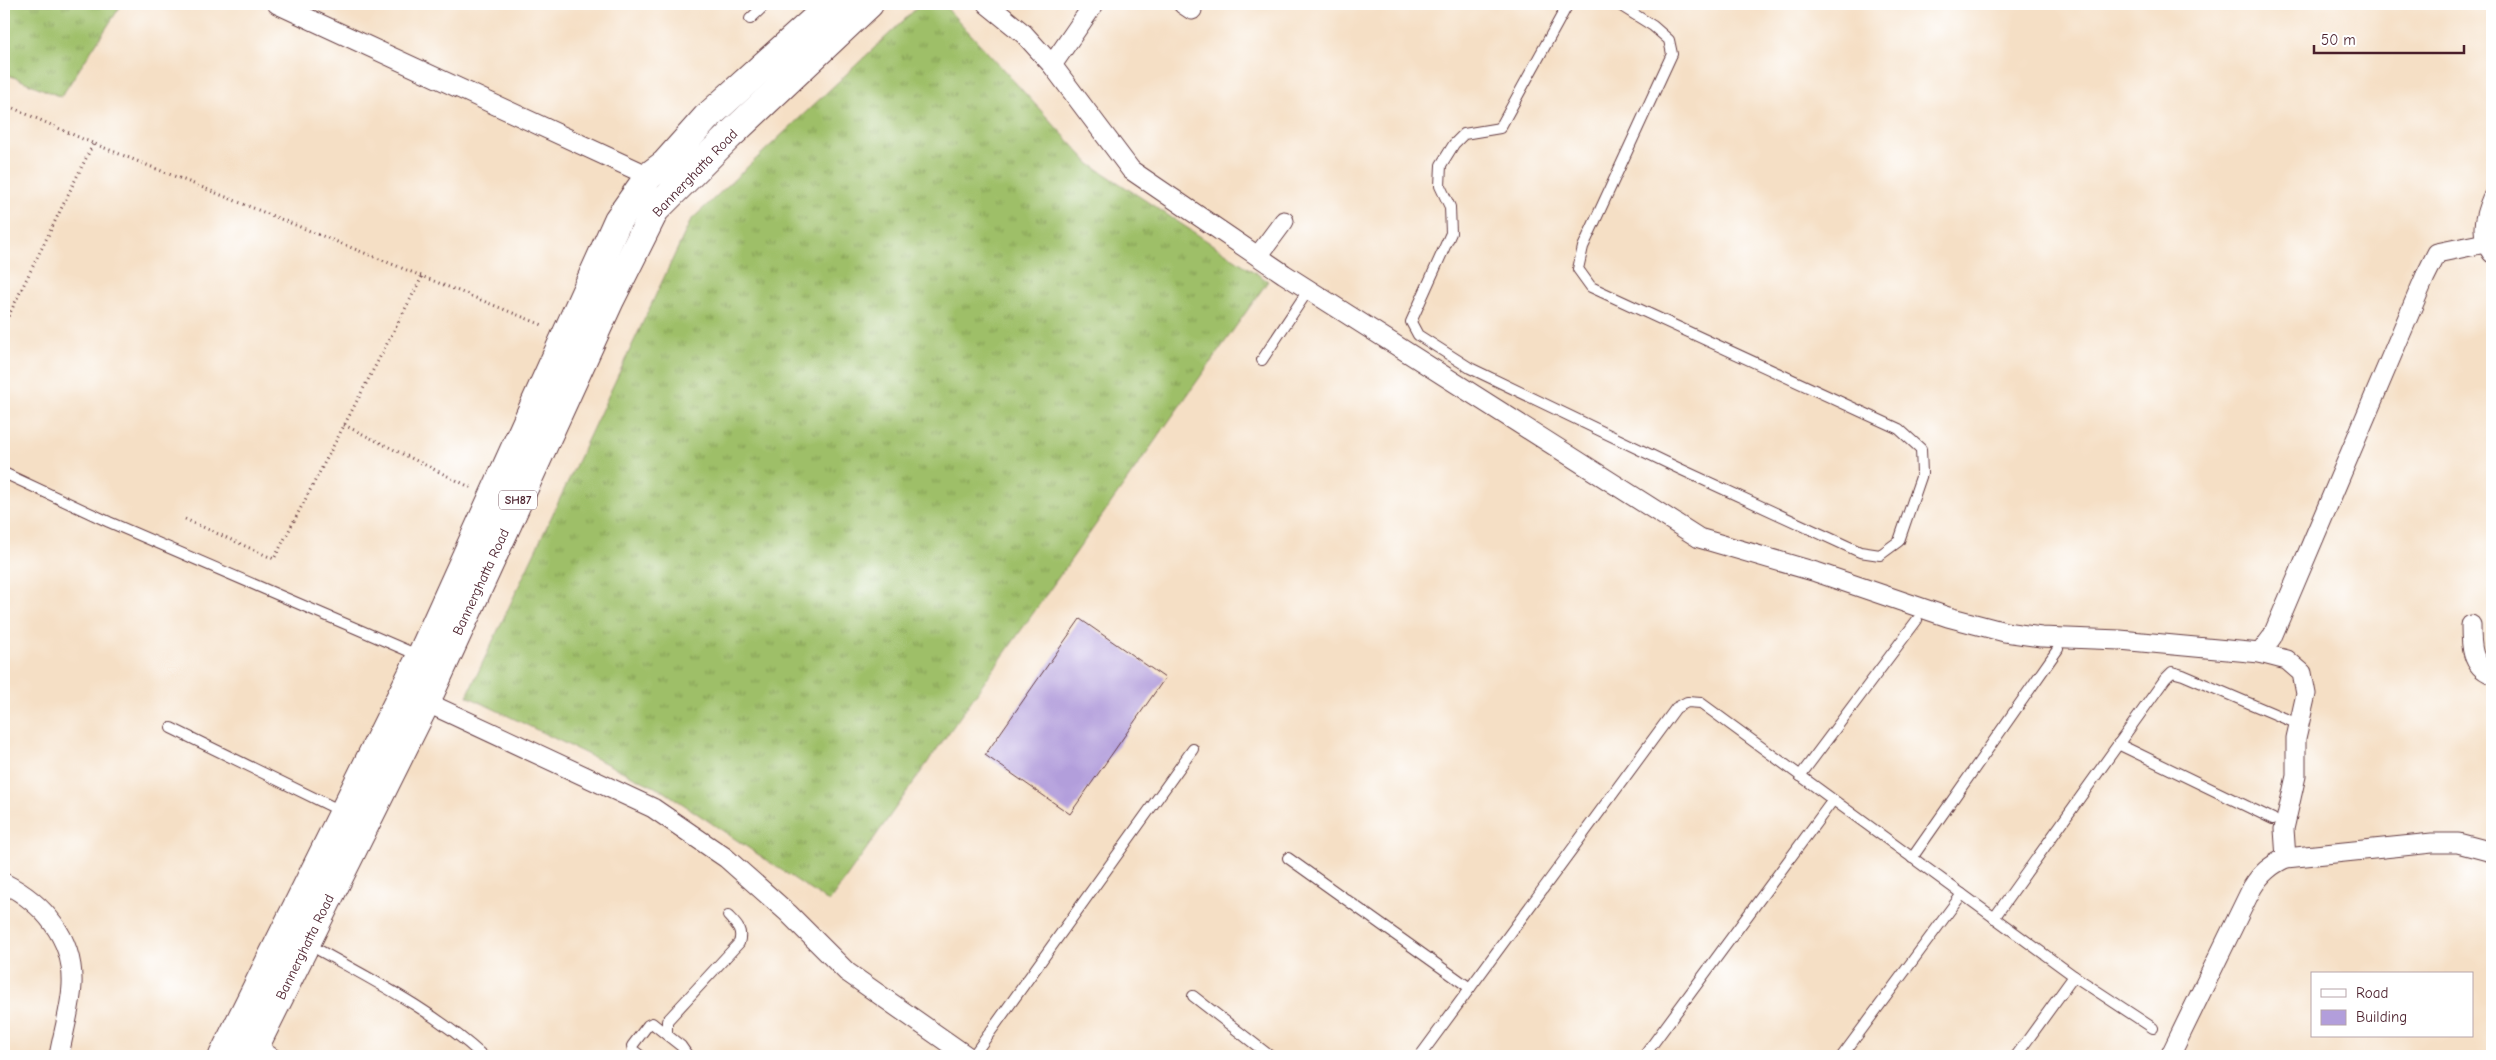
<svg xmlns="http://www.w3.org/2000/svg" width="2496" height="1060" viewBox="0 0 2496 1060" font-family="'Comic Neue',sans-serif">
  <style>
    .grass { fill: url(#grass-tufts); stroke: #746f4a }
    .building { fill: #b29edb }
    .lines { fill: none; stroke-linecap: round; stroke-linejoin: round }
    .lane-casing { stroke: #643c42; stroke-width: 12 }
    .street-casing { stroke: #643c42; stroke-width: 21 }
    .primary-casing { stroke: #643c42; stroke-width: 30 }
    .path { stroke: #643c42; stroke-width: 3; stroke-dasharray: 1 4; stroke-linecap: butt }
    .lane { stroke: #fff; stroke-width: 10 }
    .street { stroke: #fff; stroke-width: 19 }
    .primary { stroke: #fff; stroke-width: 28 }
    .labels { text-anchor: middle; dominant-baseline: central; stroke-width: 4; stroke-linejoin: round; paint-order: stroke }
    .shield { fill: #fff; stroke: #80626b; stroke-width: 1 }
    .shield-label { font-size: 12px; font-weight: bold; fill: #4a1f2b }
    .street-label { font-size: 14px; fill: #4a1f2b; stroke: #fff }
  </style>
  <defs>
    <pattern id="grass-tufts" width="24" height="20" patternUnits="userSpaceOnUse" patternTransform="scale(1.25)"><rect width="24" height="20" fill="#9ebf68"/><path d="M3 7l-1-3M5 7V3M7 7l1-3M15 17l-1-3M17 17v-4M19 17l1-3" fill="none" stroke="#839b56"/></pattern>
  </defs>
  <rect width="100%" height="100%" fill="#fff"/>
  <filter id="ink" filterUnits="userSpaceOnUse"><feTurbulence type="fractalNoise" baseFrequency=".02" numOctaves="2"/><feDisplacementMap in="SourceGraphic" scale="10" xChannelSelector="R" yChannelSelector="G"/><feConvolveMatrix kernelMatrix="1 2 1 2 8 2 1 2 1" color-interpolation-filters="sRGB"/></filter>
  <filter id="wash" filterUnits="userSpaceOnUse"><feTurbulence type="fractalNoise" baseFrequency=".0096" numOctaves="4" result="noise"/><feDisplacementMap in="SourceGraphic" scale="20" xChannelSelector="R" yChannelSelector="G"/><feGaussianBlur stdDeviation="1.12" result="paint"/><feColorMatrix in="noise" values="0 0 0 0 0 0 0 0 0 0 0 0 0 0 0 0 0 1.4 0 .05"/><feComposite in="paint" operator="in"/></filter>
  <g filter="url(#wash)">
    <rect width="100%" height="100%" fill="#f5dfc5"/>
    <!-- grass -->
    <g class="grass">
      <polygon points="4,4 122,4 61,97 4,73"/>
      <polygon points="921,4 943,4 1090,164 1268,281 829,902 665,792 467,696 691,220"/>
    </g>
    <g id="blocks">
      <!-- building -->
      <polygon class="building" points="1080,619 1165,678 1070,814 985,755"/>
    </g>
  </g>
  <g filter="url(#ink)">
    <use href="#blocks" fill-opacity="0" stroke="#643c42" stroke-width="1"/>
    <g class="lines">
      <defs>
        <g id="lane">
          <polyline points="1568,4 1500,128 1464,134 1454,144 1441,165 1440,186 1450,207 1451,233 1411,322 1418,335 1470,368 1680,469 1860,552 1880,555 1899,541 1922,474 1921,449 1899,429 1591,287 1578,269 1583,247 1672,54 1669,40 1653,26 1618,4"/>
          <polyline points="750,19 766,4"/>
          <polyline points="1262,360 1309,289"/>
          <polyline points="4,473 109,522 420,656"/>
          <polyline points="171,728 343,812"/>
          <polyline points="2118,744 2273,819"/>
          <polyline points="1800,776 1917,620"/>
          <polyline points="1288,858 1470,988"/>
          <polyline points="1912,858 2058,649"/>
          <polyline points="1994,918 2165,679 2172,672 2183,675 2291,721"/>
          <path d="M308,944C368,978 432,1009 483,1056"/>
          <polyline points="1193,996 1270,1056"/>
          <polyline points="258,1043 277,1056"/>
          <polyline points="641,1056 633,1050 632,1046 648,1025 652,1023 667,1035"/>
          <path d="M688,1056L681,1046L667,1035V1021L739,943C743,930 737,925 728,916"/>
          <polyline points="973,1056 1193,749"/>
          <polyline points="1420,1056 1676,708 1687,702 1701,703 2074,976 2153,1028"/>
          <polyline points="1644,1056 1833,800"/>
          <polyline points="1842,1056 1962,894"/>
          <polyline points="2016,1056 2074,976"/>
        </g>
        <g id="street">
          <polyline points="277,4 649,176"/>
          <polyline points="987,4 1024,34 1052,65 1131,170 1284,274 1699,538 1816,572 1948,617 2005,632 2041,637 2120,640 2260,653 2287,660 2302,673 2306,694 2296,738 2296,776 2284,829 2286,858"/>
          <polyline points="1183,4 1192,10"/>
          <polyline points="1052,65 1094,4"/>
          <path d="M2492,198C2484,217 2479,235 2492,253"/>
          <polyline points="1258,256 1284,221"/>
          <path d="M2471,625C2471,645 2471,666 2492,674"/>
          <polyline points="2260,653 2272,637 2425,277 2437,253 2485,243"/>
          <polyline points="415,697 653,808 726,858 788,913 847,972 967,1056"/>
          <path d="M4,883C43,903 74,938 72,985C71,1008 63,1033 59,1056"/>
          <path d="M2170,1056L2252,888C2261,873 2271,865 2286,858L2432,843H2458L2492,852"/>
        </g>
        <g id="primary">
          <polyline points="223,1056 421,656 618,220 649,176 665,164 706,118 832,4"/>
          <polyline points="250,1056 426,702 610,300 655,210 729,136 869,4"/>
        </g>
      </defs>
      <!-- lane casing -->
      <use href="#lane" class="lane-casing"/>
      <!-- street casing -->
      <use href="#street" class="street-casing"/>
      <!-- primary casing -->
      <use href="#primary" class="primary-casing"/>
      <!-- path -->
      <g class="path">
        <polyline points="4,104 85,140 545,326"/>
        <polyline points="4,325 93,144"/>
        <polyline points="344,425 472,488"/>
        <polyline points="185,519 274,559 422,277"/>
      </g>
      <!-- lane -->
      <use href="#lane" class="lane"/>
      <!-- street -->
      <use href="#street" class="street"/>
      <!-- primary -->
      <use href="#primary" class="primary"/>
    </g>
  </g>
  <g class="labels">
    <!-- shield labels -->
    <rect class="shield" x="499" y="490.5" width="38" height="19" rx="4"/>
    <g class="shield-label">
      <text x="518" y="500">SH87</text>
    </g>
    <!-- street labels -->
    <g class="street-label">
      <text transform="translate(695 173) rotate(-46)">Bannerghatta Road</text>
      <text transform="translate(481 582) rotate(-65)">Bannerghatta Road</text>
      <text transform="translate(305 947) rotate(-64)">Bannerghatta Road</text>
    </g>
  </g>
  <!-- margin -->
  <rect width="2496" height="1060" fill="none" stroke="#fff" stroke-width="20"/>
  <!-- legend -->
  <rect x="2311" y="972" width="162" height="65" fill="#ffffff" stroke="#b7a5aa"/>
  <rect x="2321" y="989" width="25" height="8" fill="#ffffff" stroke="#b7a5aa"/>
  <text x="2356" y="998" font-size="15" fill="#4a1f2b">Road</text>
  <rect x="2321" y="1010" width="25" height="15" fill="#b29edb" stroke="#b7a5aa"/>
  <text x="2356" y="1022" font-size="15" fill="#4a1f2b">Building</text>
  <!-- scale -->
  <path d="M2314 45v8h150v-8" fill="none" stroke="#4a1f2b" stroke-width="2.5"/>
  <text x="2321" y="45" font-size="15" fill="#4a1f2b" stroke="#ffffff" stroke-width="4" paint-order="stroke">50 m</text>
</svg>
